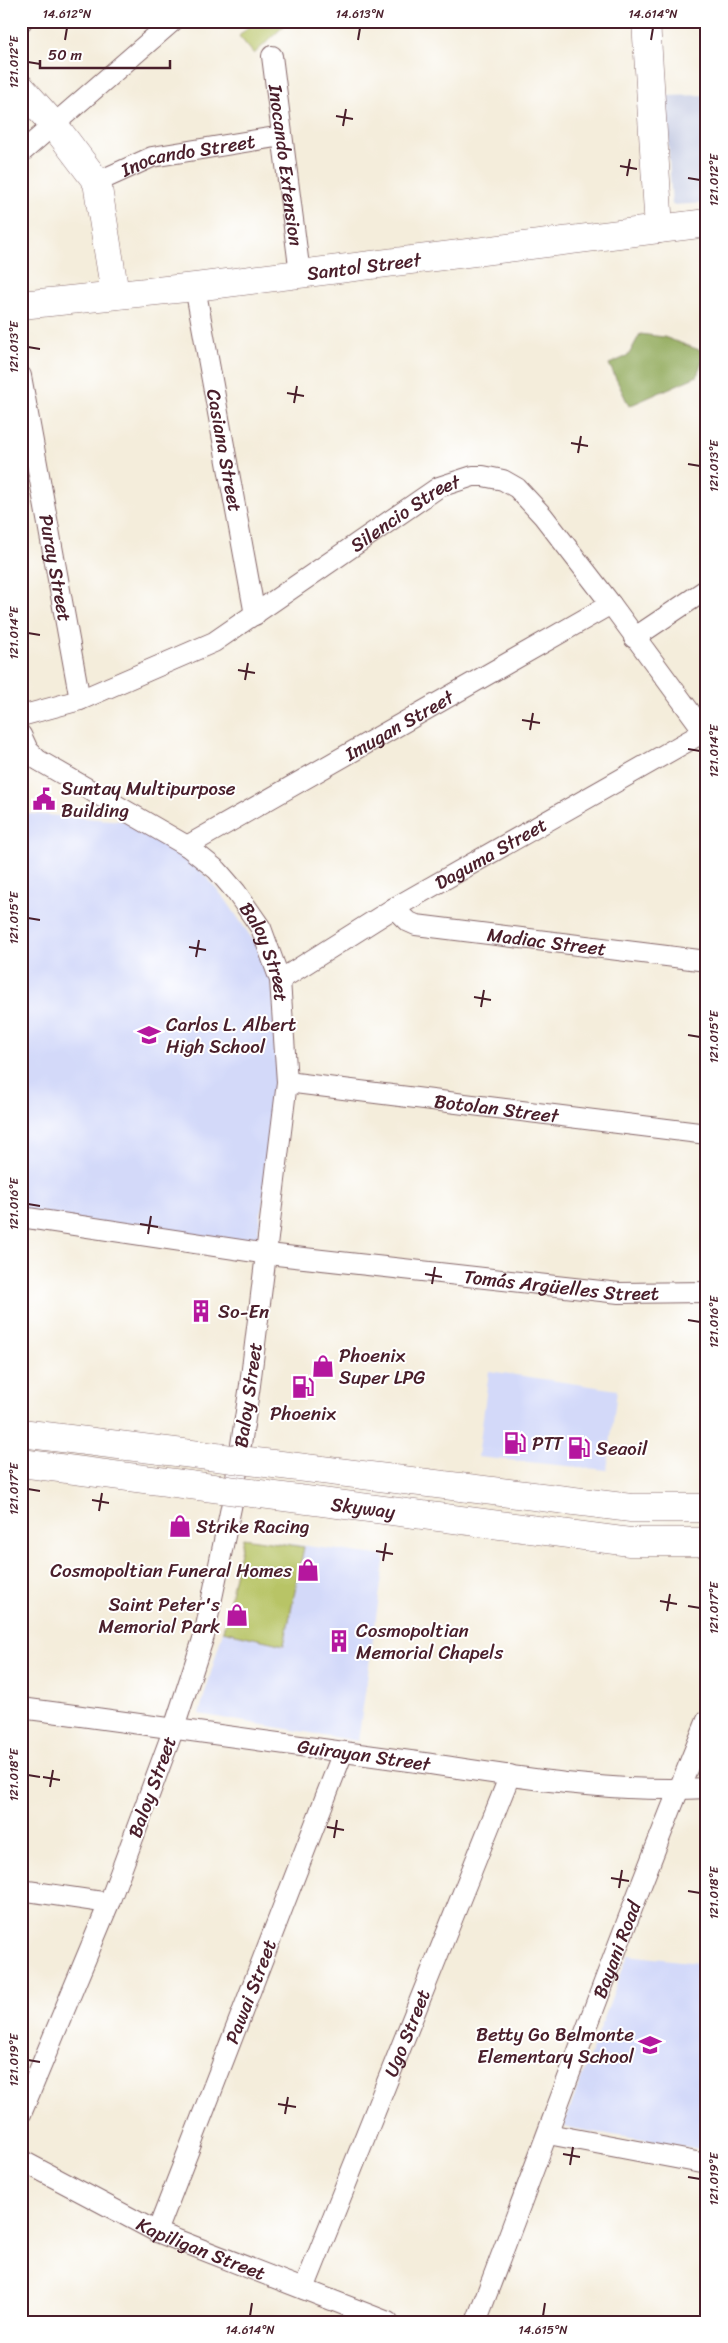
<svg xmlns="http://www.w3.org/2000/svg" width="728" height="2343" viewBox="0 0 728 2343" font-family="Sriracha,sans-serif">
  <style>
    .built { fill: #d3d9f9 }
    .industrial { fill: #bcc3de }
    .green { fill: #b8c466; stroke: #817248 }
    .forest { fill: #92aa5b; stroke: #6e6443 }
    .lines { fill: none; stroke-linecap: round; stroke-linejoin: round }
    .street-casing { stroke: #866769; stroke-width: 22 }
    .secondary-casing { stroke: #866769; stroke-width: 29 }
    .street { stroke: #fff; stroke-width: 20 }
    .secondary { stroke: #fff; stroke-width: 28 }
    .highway-bridge-casing { stroke: #866769; stroke-width: 29; stroke-linecap: butt }
    .highway-bridge { stroke: #fff; stroke-width: 28 }
    .ticks { fill: none; stroke: #4a1f2b; stroke-width: 2 }
    .labels { text-anchor: middle; dominant-baseline: central; stroke-width: 4; stroke-linejoin: round; paint-order: stroke }
    .street-label { font-size: 19px; fill: #4a1f2b; stroke: #fff }
    .poi-label { font-size: 19px; fill: #4a1f2b; stroke: #fff; text-anchor: start }
    .neatline { fill: none; stroke: #4a1f2b; stroke-width: 2 }
    .ticks-label { font-size: 12px; text-anchor: middle; fill: #4a1f2b }
  </style>
  <rect width="100%" height="100%" fill="#fff"/>
  <filter id="ink" filterUnits="userSpaceOnUse"><feTurbulence type="fractalNoise" baseFrequency=".02" numOctaves="2"/><feDisplacementMap in="SourceGraphic" scale="10" xChannelSelector="R" yChannelSelector="G"/><feConvolveMatrix kernelMatrix="1 2 1 2 8 2 1 2 1" color-interpolation-filters="sRGB"/></filter>
  <filter id="wash" filterUnits="userSpaceOnUse"><feTurbulence type="fractalNoise" baseFrequency=".0096" numOctaves="4" result="noise"/><feDisplacementMap in="SourceGraphic" scale="20" xChannelSelector="R" yChannelSelector="G"/><feGaussianBlur stdDeviation="1.12" result="paint"/><feColorMatrix in="noise" values="0 0 0 0 0 0 0 0 0 0 0 0 0 0 0 0 0 1.4 0 .05"/><feComposite in="paint" operator="in"/></filter>
  <g filter="url(#wash)">
    <rect width="100%" height="100%" fill="#f4eddb"/>
    <!-- built -->
    <g class="built">
      <polygon points="21,813 136,822 193,862 226,900 263,955 272,980 280,1090 256,1246 21,1211"/>
      <polygon points="489,1371 617,1390 607,1470 478,1457"/>
      <polygon points="243,1538 385,1556 358,1741 199,1714 223,1631"/>
      <polygon points="628,1955 707,1964 707,2150 563,2127"/>
    </g>
    <!-- industrial -->
    <polygon class="industrial" points="707,95 707,203 672,205 665,96"/>
    <!-- green -->
    <g class="green">
      <polygon points="254,21 289,21 254,54 239,36"/>
      <polygon points="243,1538 304,1547 284,1645 223,1631"/>
    </g>
    <!-- forest -->
    <polygon class="forest" points="640,334 664,337 705,352 697,376 629,406 609,364 628,356"/>
  </g>
  <g filter="url(#ink)">
    <g class="lines">
      <defs>
        <g id="street">
          <polyline points="21,22 22,21"/>
          <path id="s1" d="M272,56L300,274"/>
          <polyline points="21,153 173,21"/>
          <path id="s2" d="M97,182L152,157L282,136"/>
          <path id="s3" d="M195,287L255,615"/>
          <path id="s4" d="M21,376L80,700"/>
          <polyline points="634,638 707,589"/>
          <path id="s5" d="M21,716L80,700L214,642L439,487L473,476H483L503,480L517,488L543,516L611,604L707,735"/>
          <path id="s6" d="M21,735L28,750L38,760L187,846L217,870L236,892L261,928L280,980L287,1082L250,1385L233,1498L204,1636L174,1728L109,1903L21,2114"/>
          <path id="s7" d="M187,846L611,604"/>
          <path id="s8" d="M394,908L407,921L416,925L707,961"/>
          <path id="s9" d="M280,980L394,908L704,732"/>
          <path id="s10" d="M287,1082L707,1134"/>
          <path id="s11" d="M21,1217L268,1254L619,1293L707,1292"/>
          <path id="s12" d="M21,1708C151,1725 281,1743 410,1761C508,1775 608,1794 707,1788"/>
          <polyline points="21,1890 109,1903"/>
          <polyline points="548,2134 707,2164"/>
          <path id="s13" d="M21,2160L157,2232L388,2322"/>
          <path id="s14" d="M157,2232L343,1752"/>
          <path id="s15" d="M304,2289L510,1775"/>
          <path id="s16" d="M476,2322C553,2121 625,1919 707,1720"/>
        </g>
        <g id="secondary">
          <polyline points="646,21 659,229"/>
          <polyline points="21,88 54,125 97,182 115,294"/>
          <path id="s17" d="M21,305L195,287L707,223"/>
        </g>
      </defs>
      <!-- street casing -->
      <use href="#street" class="street-casing"/>
      <!-- secondary casing -->
      <use href="#secondary" class="secondary-casing"/>
      <!-- street -->
      <use href="#street" class="street"/>
      <!-- secondary -->
      <use href="#secondary" class="secondary"/>
      <defs>
        <g id="highway-bridge">
          <polyline points="21,1433 631,1508 707,1508"/>
          <path id="s18" d="M21,1463L630,1542H707"/>
        </g>
      </defs>
      <!-- highway-bridge casing -->
      <use href="#highway-bridge" class="highway-bridge-casing"/>
      <!-- highway-bridge -->
      <use href="#highway-bridge" class="highway-bridge"/>
    </g>
  </g>
  <!-- ticks -->
  <path class="ticks" d="M65,40L67,28M358,40L360,28M651,40L653,28M28,62L40,64M336,116L353,119M343,126L346,109M620,166L637,169M627,176L630,159M688,178L700,180M28,347L40,349M287,393L304,396M294,403L297,386M571,443L588,446M578,453L581,436M688,464L700,466M28,633L40,635M238,670L255,673M245,680L248,663M522,720L540,723M530,730L533,713M688,749L700,751M28,918L40,920M189,947L206,950M196,957L199,940M474,997L491,1000M481,1007L484,990M688,1035L700,1037M28,1204L40,1206M140,1224L158,1227M148,1234L151,1216M425,1274L442,1277M432,1284L435,1267M688,1320L700,1322M28,1489L40,1491M92,1500L109,1503M99,1511L102,1493M376,1551L393,1554M383,1561L386,1543M660,1601L677,1604M688,1606L700,1608M667,1611L670,1594M28,1775L40,1777M43,1777L60,1780M50,1787L53,1770M327,1827L344,1830M334,1838L337,1820M611,1878L629,1881M619,1888L622,1870M688,1891L700,1893M28,2060L40,2062M278,2104L296,2107M285,2114L288,2097M563,2154L580,2157M570,2165L573,2147M688,2177L700,2179M250,2316L252,2303M543,2316L545,2303"/>
  <!-- icons -->
  <defs>
    <symbol id="civic-bare" viewBox="-9 -9 18 18"><path d="M-.6-6.5H3V-4.5H.6V-3L4-1V1h2V6H-6V1h2V-1L-.6-3ZM-1.2 2.5V6h2.4V2.5Z" fill="#b5179e" stroke="#fff" stroke-width="2.5" paint-order="stroke"/></symbol>
    <symbol id="school-bare" viewBox="-9 -9 18 18"><path d="M0-5L7-2L0 1L-7-2ZM-4 1L0 2.5L4 1V4Q0 6-4 4Z" fill="#b5179e" stroke="#fff" stroke-width="2.5" paint-order="stroke"/></symbol>
    <symbol id="building-bare" viewBox="-9 -9 18 18"><path d="M-4-6H4V6H1V3H-1V6H-4ZM-2.5-4.3h1.7v1.8h-1.7ZM.8-4.3h1.7v1.8H.8ZM-2.5-1h1.7V.8h-1.7ZM.8-1h1.7V.8H.8Z" fill="#b5179e" stroke="#fff" stroke-width="2.5" paint-order="stroke"/></symbol>
    <symbol id="shop-bare" viewBox="-9 -9 18 18"><path d="M-5-2.5h2.3a2.7 3.5 0 0 1 5.4 0H5L5.5 6h-11ZM-1.5-2.5h3a1.5 2.3 0 0 0-3 0Z" fill="#b5179e" stroke="#fff" stroke-width="2.5" paint-order="stroke"/></symbol>
    <symbol id="fuel-bare" viewBox="-9 -9 18 18"><path d="M-5.5-6h7V0h2V4h1.3V-2.5L3-4.5l.8-.8L6-3V5H2.5V1h-1V6h-7ZM-4.2-4.7v3.2H.2V-4.7Z" fill="#b5179e" stroke="#fff" stroke-width="2.5" paint-order="stroke"/></symbol>
  </defs>
  <g fill-rule="evenodd">
    <use href="#civic-bare" x="28" y="783" width="32" height="32"/>
    <use href="#school-bare" x="133" y="1019" width="32" height="32"/>
    <use href="#building-bare" x="185" y="1295" width="32" height="32"/>
    <use href="#shop-bare" x="307" y="1350" width="32" height="32"/>
    <use href="#fuel-bare" x="287" y="1371" width="32" height="32"/>
    <use href="#fuel-bare" x="499" y="1427" width="32" height="32"/>
    <use href="#fuel-bare" x="563" y="1432" width="32" height="32"/>
    <use href="#shop-bare" x="164" y="1510" width="32" height="32"/>
    <use href="#shop-bare" x="292" y="1554" width="32" height="32"/>
    <use href="#shop-bare" x="221" y="1599" width="32" height="32"/>
    <use href="#building-bare" x="323" y="1625" width="32" height="32"/>
    <use href="#school-bare" x="634" y="2029" width="32" height="32"/>
  </g>
  <g class="labels">
    <!-- street labels -->
    <g class="street-label">
      <text stroke="none"><textPath href="#s2" startOffset="96">Inocando Street</textPath></text>
      <text stroke="none"><textPath href="#s1" startOffset="110">Inocando Extension</textPath></text>
      <text stroke="none"><textPath href="#s17" startOffset="345">Santol Street</textPath></text>
      <text stroke="none"><textPath href="#s3" startOffset="166">Casiana Street</textPath></text>
      <text stroke="none"><textPath href="#s5" startOffset="438">Silencio Street</textPath></text>
      <text stroke="none"><textPath href="#s4" startOffset="195">Puray Street</textPath></text>
      <text stroke="none"><textPath href="#s7" startOffset="244">Imugan Street</textPath></text>
      <text stroke="none"><textPath href="#s9" startOffset="246">Daguma Street</textPath></text>
      <text stroke="none"><textPath href="#s8" startOffset="160">Madiac Street</textPath></text>
      <text stroke="none"><textPath href="#s6" startOffset="338">Baloy Street</textPath></text>
      <text stroke="none"><textPath href="#s10" startOffset="211">Botolan Street</textPath></text>
      <text stroke="none"><textPath href="#s11" startOffset="545">Tomás Argüelles Street</textPath></text>
      <text transform="translate(248 1395) rotate(-82)">Baloy Street</text>
      <text stroke="none"><textPath href="#s18" startOffset="345">Skyway</textPath></text>
      <text stroke="none"><textPath href="#s12" startOffset="346">Guirayan Street</textPath></text>
      <text transform="translate(152 1787) rotate(-70)">Baloy Street</text>
      <text stroke="none"><textPath href="#s16" startOffset="398">Bayani Road</textPath></text>
      <text stroke="none"><textPath href="#s14" startOffset="258">Pawai Street</textPath></text>
      <text stroke="none"><textPath href="#s15" startOffset="276">Ugo Street</textPath></text>
      <text stroke="none"><textPath href="#s13" startOffset="201">Kapiligan Street</textPath></text>
    </g>
    <!-- poi labels -->
    <g class="poi-label">
      <text x="61" y="788">Suntay Multipurpose<tspan x="61" dy="22">Building</tspan></text>
      <text x="166" y="1024">Carlos L. Albert<tspan x="166" dy="22">High School</tspan></text>
      <text x="218" y="1311">So-En</text>
      <text x="339" y="1355">Phoenix<tspan x="339" dy="22">Super LPG</tspan></text>
      <text x="303" y="1413" text-anchor="middle">Phoenix</text>
      <text x="532" y="1443">PTT</text>
      <text x="596" y="1448">Seaoil</text>
      <text x="196" y="1526">Strike Racing</text>
      <text x="292" y="1570" text-anchor="end">Cosmopoltian Funeral Homes</text>
      <text x="220" y="1604" text-anchor="end">Saint Peter's<tspan x="220" dy="22">Memorial Park</tspan></text>
      <text x="356" y="1630">Cosmopoltian<tspan x="356" dy="22">Memorial Chapels</tspan></text>
      <text x="634" y="2034" text-anchor="end">Betty Go Belmonte<tspan x="634" dy="22">Elementary School</tspan></text>
    </g>
  </g>
  <!-- margin -->
  <rect width="728" height="2343" fill="none" stroke="#fff" stroke-width="55"/>
  <!-- scale -->
  <path d="M40 60v8h130v-8" fill="none" stroke="#4a1f2b" stroke-width="2.5"/>
  <text x="48" y="60" font-size="15" fill="#4a1f2b" stroke="#ffffff" stroke-width="4" paint-order="stroke">50 m</text>
  <rect x="28" y="28" width="672" height="2288" class="neatline"/>
  <g class="ticks-label">
    <text x="67" y="18">14.612°N</text>
    <text x="360" y="18">14.613°N</text>
    <text x="653" y="18">14.614°N</text>
    <text transform="translate(14 62) rotate(-90)" y="4">121.012°E</text>
    <text transform="translate(714 180) rotate(-90)" y="4">121.012°E</text>
    <text transform="translate(14 347) rotate(-90)" y="4">121.013°E</text>
    <text transform="translate(714 466) rotate(-90)" y="4">121.013°E</text>
    <text transform="translate(14 633) rotate(-90)" y="4">121.014°E</text>
    <text transform="translate(714 751) rotate(-90)" y="4">121.014°E</text>
    <text transform="translate(14 918) rotate(-90)" y="4">121.015°E</text>
    <text transform="translate(714 1037) rotate(-90)" y="4">121.015°E</text>
    <text transform="translate(14 1204) rotate(-90)" y="4">121.016°E</text>
    <text transform="translate(714 1322) rotate(-90)" y="4">121.016°E</text>
    <text transform="translate(14 1489) rotate(-90)" y="4">121.017°E</text>
    <text transform="translate(714 1608) rotate(-90)" y="4">121.017°E</text>
    <text transform="translate(14 1775) rotate(-90)" y="4">121.018°E</text>
    <text transform="translate(714 1893) rotate(-90)" y="4">121.018°E</text>
    <text transform="translate(14 2060) rotate(-90)" y="4">121.019°E</text>
    <text transform="translate(714 2179) rotate(-90)" y="4">121.019°E</text>
    <text x="250" y="2334">14.614°N</text>
    <text x="543" y="2334">14.615°N</text>
  </g>
</svg>
